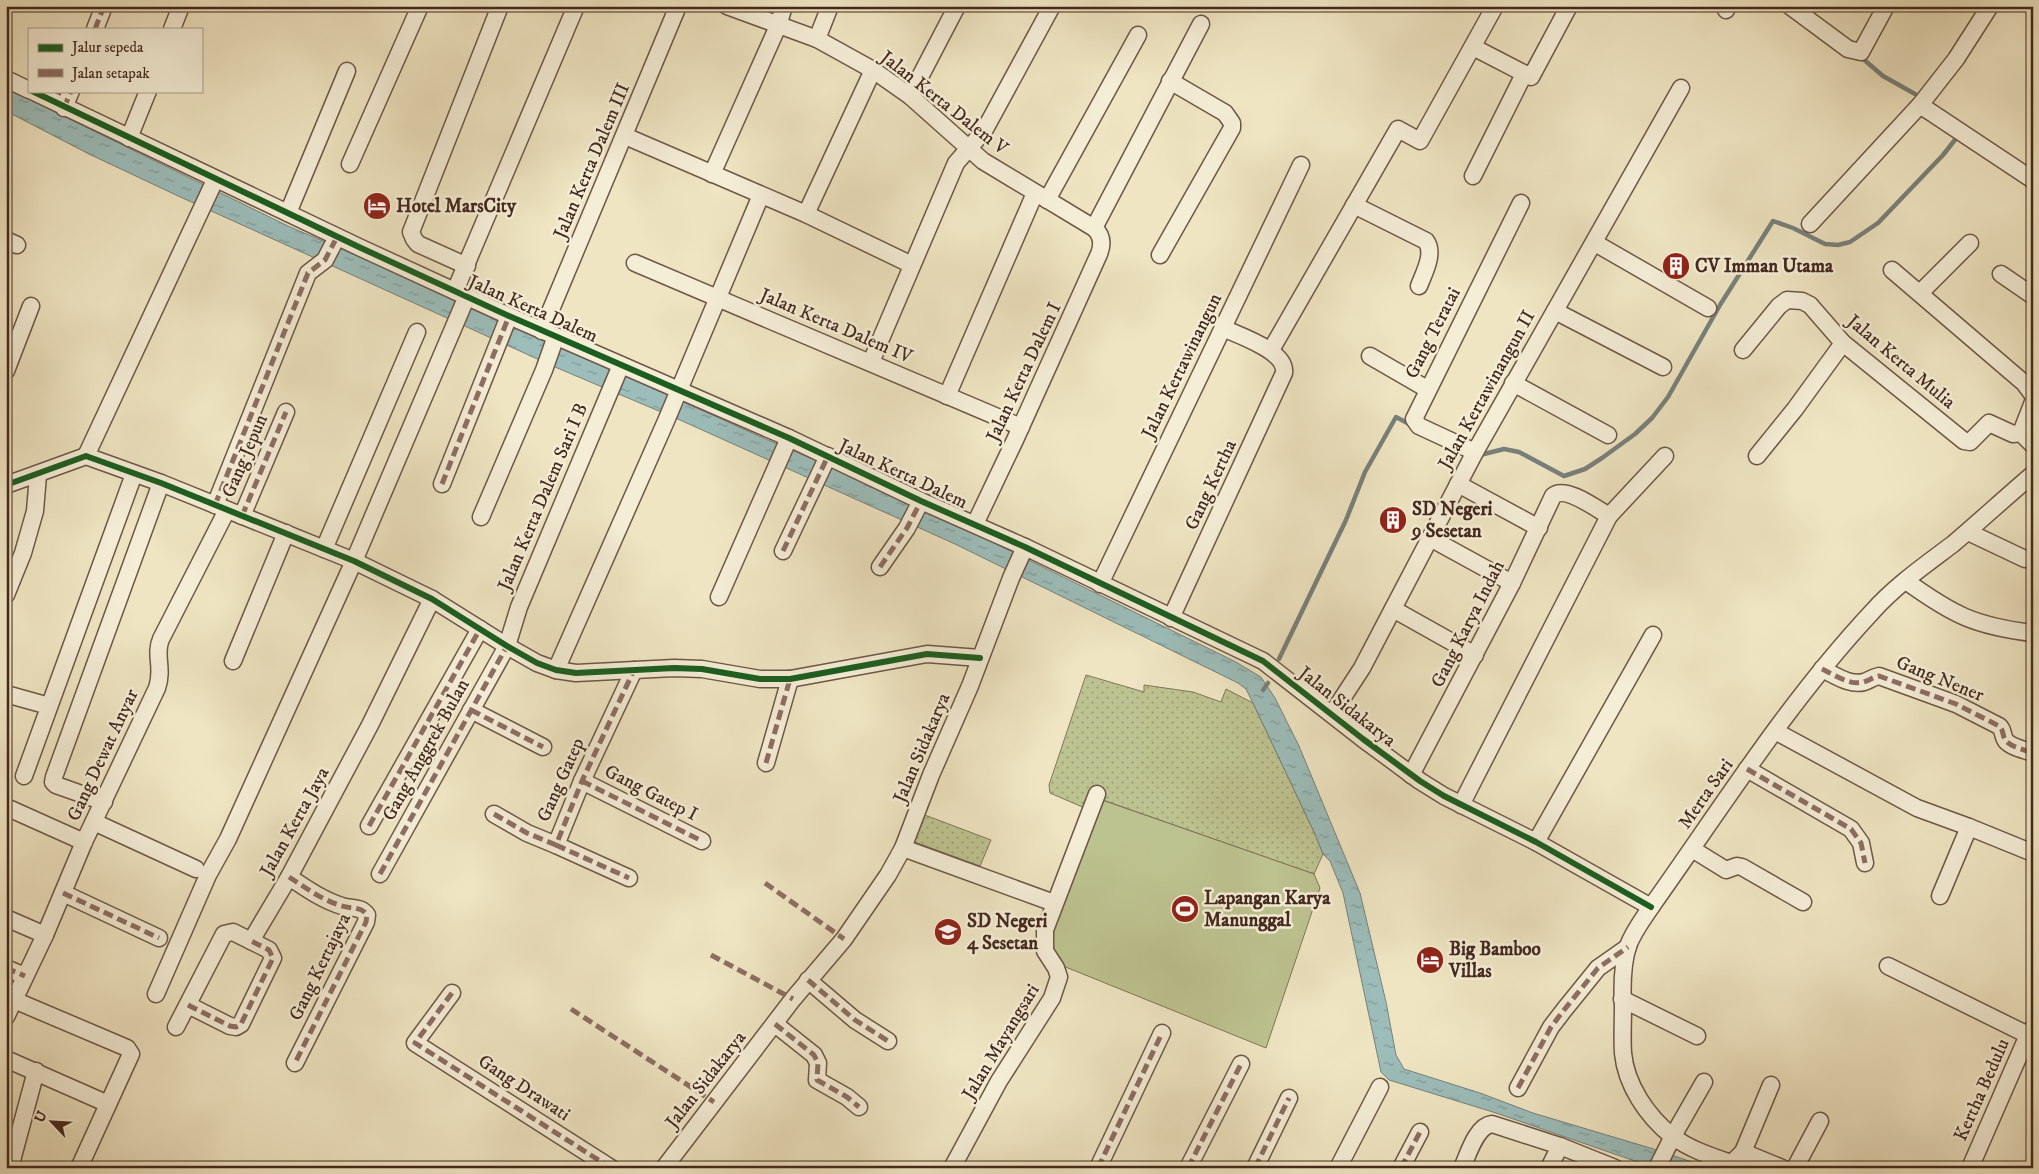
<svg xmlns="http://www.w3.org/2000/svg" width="2039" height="1174" viewBox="0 0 2039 1174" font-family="'IM FELL DW Pica',serif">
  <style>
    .grass { fill: url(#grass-dots); stroke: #807657 }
    .garden { fill: #bdc390; stroke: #807657 }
    .water { fill: url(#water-ripples); stroke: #78817c }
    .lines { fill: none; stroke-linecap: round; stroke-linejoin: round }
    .stream { stroke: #78817c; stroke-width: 4.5 }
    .minor-casing { stroke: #6e5747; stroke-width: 19 }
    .minor { stroke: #f5eed7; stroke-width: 16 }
    .quiet { stroke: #8d6e63; stroke-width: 5; stroke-dasharray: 10 5; stroke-linecap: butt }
    .cycleway-casing { stroke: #f5eed7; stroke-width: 9 }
    .cycleway { stroke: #1b5e20; stroke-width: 6 }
    .labels { text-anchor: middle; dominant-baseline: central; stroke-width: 5; stroke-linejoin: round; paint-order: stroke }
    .street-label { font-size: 19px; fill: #43281e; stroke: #f5eed7 }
    .poi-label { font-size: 19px; font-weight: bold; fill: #43281e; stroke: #f5eed7; text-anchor: start }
  </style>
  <defs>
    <pattern id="grass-dots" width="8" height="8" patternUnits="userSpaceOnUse" patternTransform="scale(1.25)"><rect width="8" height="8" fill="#bdc390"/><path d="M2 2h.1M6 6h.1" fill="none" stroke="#9b9e75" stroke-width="1.8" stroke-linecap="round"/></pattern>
    <pattern id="water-ripples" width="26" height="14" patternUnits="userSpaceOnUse" patternTransform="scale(1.25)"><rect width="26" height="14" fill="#9cbdba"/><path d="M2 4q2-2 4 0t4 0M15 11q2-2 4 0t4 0" fill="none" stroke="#819a97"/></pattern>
  </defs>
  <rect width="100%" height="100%" fill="#efe5c2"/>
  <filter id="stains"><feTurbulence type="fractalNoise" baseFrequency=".004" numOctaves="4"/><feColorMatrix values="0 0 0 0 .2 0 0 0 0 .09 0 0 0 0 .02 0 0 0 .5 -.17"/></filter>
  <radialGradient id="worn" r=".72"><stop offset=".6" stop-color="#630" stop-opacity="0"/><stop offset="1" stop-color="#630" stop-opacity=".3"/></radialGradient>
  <!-- grass -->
  <g class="grass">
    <polygon points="1086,675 1144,692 1144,685 1193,692 1221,702 1226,689 1253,703 1315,834 1323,854 1314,874 1100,799 1094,812 1050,793 1049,785"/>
    <polygon points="922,814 991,840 980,866 912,841"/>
  </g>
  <!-- garden -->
  <polygon class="garden" points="1099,799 1314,874 1320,888 1266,1048 1063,966 1053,955 1048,931"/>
  <!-- water -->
  <polygon class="water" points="6,88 288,226 388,269 770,441 886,490 1234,661 1261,677 1275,698 1299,746 1360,893 1386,1002 1396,1055 1404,1069 1480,1093 1533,1113 1657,1150 1709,1168 1655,1168 1496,1113 1389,1080 1381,1072 1343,893 1330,861 1323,854 1315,834 1253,703 1246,689 1238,683 955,544 680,420 555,367 176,195 89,154 6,111"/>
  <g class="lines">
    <!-- stream -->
    <g class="stream">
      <polyline points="1863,56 1862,58 1883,76 1915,94"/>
      <polyline points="1480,455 1504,449 1519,452 1564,476 1585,469 1602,458 1635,434 1652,418 1668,397 1720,305 1773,221 1793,228 1825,244 1838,245 1850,242 1878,223 1943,155 1958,136"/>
      <polyline points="1279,659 1346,520 1365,472 1396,417 1411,425"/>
      <polyline points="1263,690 1268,683"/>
    </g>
    <defs>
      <g id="minor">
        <path d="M727,6L817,39L873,70L910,96L983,161L1094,228C1102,235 1103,244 1099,254L1015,440L975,524"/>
        <polyline points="1790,6 1848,49 1861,52 1886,6"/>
        <polyline points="1726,10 1728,6"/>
        <polyline points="95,29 104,6"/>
        <polyline points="172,29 181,6"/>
        <polyline points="817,39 830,6"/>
        <polyline points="1473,47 1531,77 1569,6"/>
        <polyline points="6,79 29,90"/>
        <polyline points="32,91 361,248 509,316 789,438 921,501 1025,547 1263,661 1363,739 1420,781 1444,796 1536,842 1651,907"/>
        <polyline points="910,96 957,6"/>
        <polyline points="1920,105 2033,180"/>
        <polyline points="64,108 71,91"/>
        <polyline points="625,136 806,214 912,265"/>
        <polyline points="129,138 148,91"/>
        <polyline points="350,164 420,6"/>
        <polyline points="712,174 778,26 784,6"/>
        <polyline points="1473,176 1524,74"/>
        <polyline points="1047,200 1138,35"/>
        <path d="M1354,205L1426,241C1435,253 1424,273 1419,286"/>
        <polyline points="288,213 347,71"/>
        <polyline points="806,214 873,70"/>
        <polyline points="1810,224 1920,105 1956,59 1990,6"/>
        <polyline points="1094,228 1201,24"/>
        <polyline points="6,240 17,245"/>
        <polyline points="1595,243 1708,308"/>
        <polyline points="1160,255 1232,128 1232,123 1225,113 1170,81"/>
        <polyline points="635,263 1021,427"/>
        <polyline points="467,266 418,244 414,239 411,232 500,6"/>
        <polyline points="1892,270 2024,383 2033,395"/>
        <polyline points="2001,274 2033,296"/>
        <polyline points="455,291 576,6"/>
        <polyline points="1920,293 1970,243"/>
        <polyline points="1555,311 1663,367"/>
        <polyline points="542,331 678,6"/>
        <polyline points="1271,350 1398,129 1420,141 1495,6"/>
        <polyline points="1743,350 1779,306 1787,300 1802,301 1810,305 1843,343 1964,441 1970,442 1989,423 2013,434 2021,433"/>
        <polyline points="1370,356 1427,389"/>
        <polyline points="871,362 956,163 984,131 1052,6"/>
        <polyline points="6,371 31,306"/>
        <polyline points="1513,383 1608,435"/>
        <polyline points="947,396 1035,193"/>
        <polyline points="2033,402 2021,433 2033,445"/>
        <polyline points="1475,452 1419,426 1414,419 1521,203"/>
        <polyline points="86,456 215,180"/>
        <polyline points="1757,456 1795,409 1843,343"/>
        <polyline points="442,484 509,316"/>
        <polyline points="1458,484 1539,528"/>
        <polyline points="6,485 86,456 161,483 354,561 432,599 507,646 537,663 556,670 576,673 674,668 702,669 760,679 790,679 927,654 980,658"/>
        <polyline points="215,505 308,273 325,260 337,237"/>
        <polyline points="242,516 286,412"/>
        <polyline points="481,517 544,370 556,336"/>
        <polyline points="1968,532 2025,559"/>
        <polyline points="1430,538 1512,583"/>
        <polyline points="324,549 417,332"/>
        <polyline points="783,551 828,456"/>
        <polyline points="880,567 907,528 921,501"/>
        <path d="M1906,581C1953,615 1975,626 2033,633"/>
        <polyline points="1100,584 1301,165"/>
        <polyline points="6,595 23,553 35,511 38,475"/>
        <polyline points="719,597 789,438"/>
        <polyline points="1393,609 1475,655"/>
        <path d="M1171,618L1284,373C1287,351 1240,336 1223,328"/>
        <polyline points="233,661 286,533"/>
        <path d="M1822,669C1835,675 1850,686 1864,682C1870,680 1873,677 1879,676L1956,704L1999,726C2004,730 2002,736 2006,741C2011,747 2025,750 2033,753"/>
        <polyline points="556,670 666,421 761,195"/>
        <polyline points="6,694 49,706"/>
        <polyline points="471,710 543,747"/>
        <polyline points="1332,714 1362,668 1475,452 1681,88"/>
        <polyline points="1775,731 1917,808 1969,827 2033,853"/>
        <polyline points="766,763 790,679"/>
        <polyline points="1747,769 1851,829 1861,843 1865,863"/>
        <path d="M1411,775L1512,583L1553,496C1565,485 1597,509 1609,516"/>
        <polyline points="24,776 134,474"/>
        <polyline points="582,781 702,841"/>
        <polyline points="104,802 56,785 53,782 54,777 161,483"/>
        <polyline points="1461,805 1609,516 1665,456"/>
        <polyline points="6,807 84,842"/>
        <polyline points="494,814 527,833 556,845 582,781 634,670"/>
        <polyline points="94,822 196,869"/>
        <polyline points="369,826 480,629"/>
        <polyline points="1536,842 1653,635"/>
        <polyline points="556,845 629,878"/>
        <polyline points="903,848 1054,903"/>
        <polyline points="1692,849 1726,870 1737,866 1742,867 1803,902"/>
        <polyline points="380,874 507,646 519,607 621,365"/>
        <path d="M289,877C306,888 322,900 342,906C351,909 361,906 367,915L366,922L295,1063"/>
        <polyline points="63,893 159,938"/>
        <polyline points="1940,896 1969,827"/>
        <polyline points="6,918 45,935"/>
        <polyline points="1888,966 2028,1035"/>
        <polyline points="6,968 25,976"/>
        <polyline points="808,980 855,1020 888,1041"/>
        <polyline points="452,993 415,1043 611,1168"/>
        <polyline points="156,994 208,875 228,839 354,561 467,296"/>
        <polyline points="1622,999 1697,1036"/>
        <polyline points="14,1000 127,1048 131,1054 79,1168"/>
        <polyline points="188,1005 230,1026 236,1027 241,1024 273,958 269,950 251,941"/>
        <path d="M6,1017L45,935L84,842L157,688C164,668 154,655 161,639L227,510"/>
        <polyline points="775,1024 814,1055 818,1063 817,1080 847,1097 859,1107"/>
        <polyline points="176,1027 224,934 233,932 251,941 289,877 370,725 432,599"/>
        <polyline points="6,1059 108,1104"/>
        <polyline points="1518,1088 1551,1027 1564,1010 1598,968 1628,947"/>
        <polyline points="1743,1152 1782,1168"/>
        <polyline points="1732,1163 1743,1152 1771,1085"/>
        <polyline points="10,1168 36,1071"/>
        <polyline points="664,1168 793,999 844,939 888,875 903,848 931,775 970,686 1011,578 1025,547"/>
        <polyline points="952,1168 999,1081 1052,998 1059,977 1056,968 1045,951 1045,930 1097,794"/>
        <polyline points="1098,1168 1162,1033"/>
        <polyline points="1188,1168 1241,1064"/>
        <polyline points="1255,1168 1289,1098"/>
        <polyline points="1338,1168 1380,1087"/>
        <polyline points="1401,1168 1420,1132"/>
        <path d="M1462,1168C1468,1155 1476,1126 1492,1124L1560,1146L1615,1168"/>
        <polyline points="1549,1168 1560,1146"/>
        <polyline points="1657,1168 1673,1136 1704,1082"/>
        <path d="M1745,1168C1721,1159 1693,1152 1672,1136C1647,1116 1626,1085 1623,1053C1622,1038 1623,1022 1623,1007C1622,988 1622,965 1628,946C1633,932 1643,919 1651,907C1722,807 1788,702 1872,612C1895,586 1925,565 1953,544C1980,521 2006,497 2033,474"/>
        <polyline points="1795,1168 1820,1121"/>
        <polyline points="1970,1168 2028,1035 2033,1028"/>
      </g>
    </defs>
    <!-- minor casing -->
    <use href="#minor" class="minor-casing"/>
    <!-- minor -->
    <use href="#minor" class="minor"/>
    <!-- quiet -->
    <g class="quiet">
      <polyline points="95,29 104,6"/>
      <polyline points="64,108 71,91"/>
      <polyline points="442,484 509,316"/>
      <polyline points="215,505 308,273 325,260 337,237"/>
      <polyline points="242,516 286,412"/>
      <polyline points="783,551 828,456"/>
      <polyline points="880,567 907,528 921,501"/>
      <path d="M1822,669C1835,675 1850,686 1864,682C1870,680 1873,677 1879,676L1956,704L1999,726C2004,730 2002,736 2006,741C2011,747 2025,750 2033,753"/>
      <polyline points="471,710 543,747"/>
      <polyline points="766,763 790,679 792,678"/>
      <polyline points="1747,769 1851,829 1861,843 1865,863"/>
      <polyline points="582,781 702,841"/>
      <polyline points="494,814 527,833 556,845 582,781 634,670"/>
      <polyline points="369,826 480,629"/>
      <polyline points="556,845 629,878"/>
      <polyline points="380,874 507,646"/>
      <path d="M289,877C306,888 322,900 342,906C351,909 361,906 367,915L366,922L295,1063"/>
      <polyline points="765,883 844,939"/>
      <polyline points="63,893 159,938"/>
      <polyline points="711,955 793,999"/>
      <polyline points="6,968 25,976"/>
      <polyline points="808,980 855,1020 888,1041"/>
      <polyline points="452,993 415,1043 611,1168"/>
      <polyline points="188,1005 230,1026 236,1027 241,1024 273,958 269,950 251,941"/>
      <polyline points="571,1009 714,1102"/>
      <polyline points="775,1024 814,1055 818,1063 817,1080 847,1097 859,1107"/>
      <polyline points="1518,1088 1551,1027 1564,1010 1598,968 1628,947"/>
      <polyline points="1098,1168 1162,1033"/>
      <polyline points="1188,1168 1241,1064"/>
      <polyline points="1255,1168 1289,1098"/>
      <polyline points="1401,1168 1420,1132"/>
    </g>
    <defs>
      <g id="cycleway">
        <polyline points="32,91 361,248 509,316 789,438 921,501 1025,547 1263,661 1363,739 1420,781 1444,796 1536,842 1651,907"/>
        <polyline points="6,485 86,456 161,483 354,561 432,599 507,646 537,663 556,670 576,673 674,668 702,669 760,679 790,679 927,654 980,658"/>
      </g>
    </defs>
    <!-- cycleway casing -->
    <use href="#cycleway" class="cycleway-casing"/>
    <!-- cycleway -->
    <use href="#cycleway" class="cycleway"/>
  </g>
  <!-- icons -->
  <defs>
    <symbol id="hotel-disc" viewBox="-11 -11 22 22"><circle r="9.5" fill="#8f2418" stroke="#f5eed7"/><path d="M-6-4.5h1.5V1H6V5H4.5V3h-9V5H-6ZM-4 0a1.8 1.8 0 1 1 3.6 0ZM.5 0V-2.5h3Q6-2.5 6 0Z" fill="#fff"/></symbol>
    <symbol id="building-disc" viewBox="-11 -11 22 22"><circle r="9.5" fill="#8f2418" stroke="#f5eed7"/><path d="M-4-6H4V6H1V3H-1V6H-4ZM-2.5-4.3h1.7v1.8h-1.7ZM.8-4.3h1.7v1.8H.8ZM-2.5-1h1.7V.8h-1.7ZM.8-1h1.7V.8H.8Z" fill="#fff"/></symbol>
    <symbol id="stadium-disc" viewBox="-11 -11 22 22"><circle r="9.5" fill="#8f2418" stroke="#f5eed7"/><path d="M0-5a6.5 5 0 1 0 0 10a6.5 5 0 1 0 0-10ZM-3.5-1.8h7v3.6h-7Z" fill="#fff"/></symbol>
    <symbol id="school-disc" viewBox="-11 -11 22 22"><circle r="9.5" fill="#8f2418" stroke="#f5eed7"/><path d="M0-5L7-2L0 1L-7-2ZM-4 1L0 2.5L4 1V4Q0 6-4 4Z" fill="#fff"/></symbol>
  </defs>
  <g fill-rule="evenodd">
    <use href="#hotel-disc" x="361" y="190" width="32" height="32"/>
    <use href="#building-disc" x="1660" y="250" width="32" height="32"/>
    <use href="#building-disc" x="1377" y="504" width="32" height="32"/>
    <use href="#stadium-disc" x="1169" y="893" width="32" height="32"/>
    <use href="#school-disc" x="932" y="916" width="32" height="32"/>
    <use href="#hotel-disc" x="1414" y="944" width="32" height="32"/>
  </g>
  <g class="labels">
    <!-- street labels -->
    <g class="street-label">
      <text transform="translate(944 103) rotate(38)">Jalan Kerta Dalem V</text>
      <text transform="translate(592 161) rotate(-67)">Jalan Kerta Dalem III</text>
      <text transform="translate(533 309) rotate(24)">Jalan Kerta Dalem</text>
      <text transform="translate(836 326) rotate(23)">Jalan Kerta Dalem IV</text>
      <text transform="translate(1433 333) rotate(-63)">Gang Teratai</text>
      <text transform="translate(1901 362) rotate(40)">Jalan Kerta Mulia</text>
      <text transform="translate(1182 366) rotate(-64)">Jalan Kertawinangun</text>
      <text transform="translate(1024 372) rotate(-65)">Jalan Kerta Dalem I</text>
      <text transform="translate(1487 390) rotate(-61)">Jalan Kertawinangun II</text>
      <text transform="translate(245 456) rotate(-67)">Gang Jepun</text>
      <text transform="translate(903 474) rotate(25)">Jalan Kerta Dalem</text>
      <text transform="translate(1211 485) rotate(-65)">Gang Kertha</text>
      <text transform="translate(543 497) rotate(-67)">Jalan Kerta Dalem Sari I B</text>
      <text transform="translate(1468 624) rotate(-63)">Gang Karya Indah</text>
      <text transform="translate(1940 679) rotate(22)">Gang Nener</text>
      <text transform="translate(1347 707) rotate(38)">Jalan Sidakarya</text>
      <text transform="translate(922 748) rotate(-67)">Jalan Sidakarya</text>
      <text transform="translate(426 750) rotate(-61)">Gang Anggrek Bulan</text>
      <text transform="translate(103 755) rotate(-65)">Gang Dewat Anyar</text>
      <text transform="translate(561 780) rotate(-66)">Gang Gatep</text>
      <text transform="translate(651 793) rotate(27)">Gang Gatep I</text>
      <text transform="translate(1706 794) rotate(-55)">Merta Sari</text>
      <text transform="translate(295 822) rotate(-61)">Jalan Kerta Jaya</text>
      <text transform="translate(320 967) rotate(-64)">Gang Kertajaya</text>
      <text transform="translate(1001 1042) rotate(-59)">Jalan Mayangsari</text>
      <text transform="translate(706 1080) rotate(-52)">Jalan Sidakarya</text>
      <text transform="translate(524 1088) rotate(33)">Gang Drawati</text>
      <text transform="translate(1982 1090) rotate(-66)">Kertha Bedulu</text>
    </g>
    <!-- poi labels -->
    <g class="poi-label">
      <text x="396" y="206">Hotel MarsCity</text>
      <text x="1695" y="266">CV Imman Utama</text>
      <text x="1412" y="509">SD Negeri<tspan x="1412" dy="22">9 Sesetan</tspan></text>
      <text x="1204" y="898">Lapangan Karya<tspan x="1204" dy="22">Manunggal</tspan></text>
      <text x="967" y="921">SD Negeri<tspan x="967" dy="22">4 Sesetan</tspan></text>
      <text x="1449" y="949">Big Bamboo<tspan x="1449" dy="22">Villas</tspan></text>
    </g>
  </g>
  <!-- margin -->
  <rect width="2039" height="1174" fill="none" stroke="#efe5c2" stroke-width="25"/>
  <rect x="8" y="8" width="2024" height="1159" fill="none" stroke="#43281e" stroke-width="2.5"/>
  <rect x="12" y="12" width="2014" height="1149" fill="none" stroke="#43281e"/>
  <!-- legend -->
  <rect x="28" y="28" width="175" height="65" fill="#f5eed7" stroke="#ae9f8d"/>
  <rect x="38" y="44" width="25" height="8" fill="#1b5e20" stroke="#ae9f8d"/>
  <text x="72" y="52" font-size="15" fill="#43281e">Jalur sepeda</text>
  <rect x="38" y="69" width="25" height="8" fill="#8d6e63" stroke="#ae9f8d"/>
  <text x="72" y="78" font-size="15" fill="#43281e">Jalan setapak</text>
  <!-- north arrow -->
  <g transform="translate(52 1122) rotate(295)" stroke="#f5eed7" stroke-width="4" paint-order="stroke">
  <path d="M0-4L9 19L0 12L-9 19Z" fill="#43281e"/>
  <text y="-8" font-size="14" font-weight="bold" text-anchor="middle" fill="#43281e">U</text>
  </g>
  <rect width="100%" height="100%" filter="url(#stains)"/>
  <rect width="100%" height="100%" fill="url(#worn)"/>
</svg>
